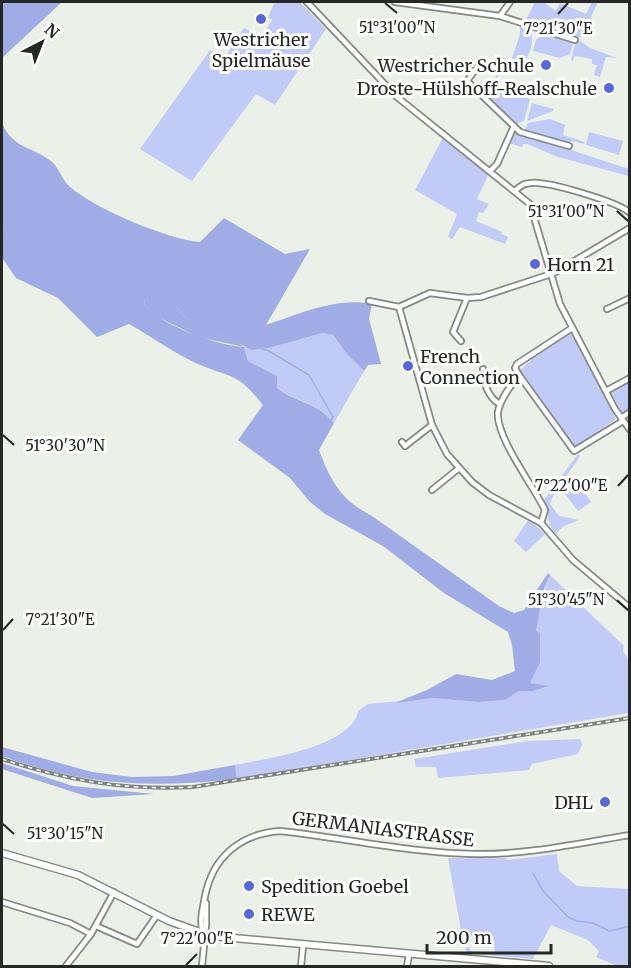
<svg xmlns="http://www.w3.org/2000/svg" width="631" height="968" viewBox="0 0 631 968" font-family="Merriweather,serif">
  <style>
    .green { fill: #c0cbf8 }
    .forest { fill: #9face5 }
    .water { fill: #a0ade6 }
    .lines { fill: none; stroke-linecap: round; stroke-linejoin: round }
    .stream { stroke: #a0ade6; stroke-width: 1.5 }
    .street-casing { stroke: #848983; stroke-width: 8 }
    .secondary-casing { stroke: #848983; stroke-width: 9 }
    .street { stroke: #fff; stroke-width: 4.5 }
    .secondary { stroke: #fff; stroke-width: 6 }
    .rail-casing { stroke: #7f837e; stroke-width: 4 }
    .rail { stroke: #fff; stroke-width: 1.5; stroke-dasharray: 4.5; stroke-linecap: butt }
    .ticks { fill: none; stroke: #252825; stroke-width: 2 }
    .poi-dot { fill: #5867de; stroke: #fff; stroke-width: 2 }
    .labels { text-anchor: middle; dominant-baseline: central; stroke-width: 6; stroke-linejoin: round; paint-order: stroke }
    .poi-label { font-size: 18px; fill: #252825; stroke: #fff; text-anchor: start }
    .street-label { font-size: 18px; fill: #252825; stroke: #fff }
    .ticks-label { font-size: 15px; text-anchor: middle; fill: #252825; stroke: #fff; stroke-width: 6; stroke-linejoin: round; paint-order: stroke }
  </style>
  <rect width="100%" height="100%" fill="#ebf1e9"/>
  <!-- green -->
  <g class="green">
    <polygon points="275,2 300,2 326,29 275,105 256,94 192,181 140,149 210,50 223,60 244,28 261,37 272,20 268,17"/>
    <polygon points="535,2 543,2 556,11 560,3 586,14 592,2 598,2 584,32 585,36 575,38 572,24 553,19 543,29 524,24"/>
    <path d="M520,26L531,31C535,46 527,55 524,67L513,64L512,69L507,67V71L500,70L493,88L530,99L524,121L515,124L486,95L504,61H511L520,34Z"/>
    <polygon points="543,33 571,40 573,43 570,54 560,58 533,51 536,40"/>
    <polygon points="580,41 590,48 617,58 606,57 600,77 594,75 597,65 592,64 592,59 575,56 573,61 571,60 575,44"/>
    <polygon points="532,103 553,109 553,111 527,121"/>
    <polygon points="550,119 565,125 563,135 585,142 584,144 571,141 569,144 524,131 528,123"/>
    <polygon points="516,132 629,169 629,176 558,157 527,144 523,144 522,147 509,143"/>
    <polygon points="589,132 623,141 619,155 586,145"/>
    <polygon points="445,134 490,171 477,199 489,204 483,213 479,212 476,221 502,232 501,234 508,237 505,244 460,227 452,239 448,237 457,214 415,190"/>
    <path d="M323,333L333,335L347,354L364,371L334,423C315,400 297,403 277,388V376L248,361L244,347H272Z"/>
    <polygon points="572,333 616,419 576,448 520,370 545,347"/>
    <polygon points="629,380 629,411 626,413 621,411 611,392"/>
    <path d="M578,454L580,456C570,474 556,484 550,504L559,516L579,520L564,526L556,534C546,523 549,513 544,500Z"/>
    <polygon points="575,480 591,502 578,511 562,490"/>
    <polygon points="529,519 545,534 526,552 514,541"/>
    <path d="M550,575L624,646L623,651L629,661V713L237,779L235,765C265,759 352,747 358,711L368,704L432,698L478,702L505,700L519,691H534L547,687L529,683C540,667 535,651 536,632C538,612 543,593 550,575Z"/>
    <polygon points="580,739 582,744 578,754 532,764 529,770 438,778 436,767 416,767 414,759 528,741"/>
    <polygon points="557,854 559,871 577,886 629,889 629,966 617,966 596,957 599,951 588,940 551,925 533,959 467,953 465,948 469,947 471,951 495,953 493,936 462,936 448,858 506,858 507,860"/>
  </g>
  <!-- forest -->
  <g class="forest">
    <polygon points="2,2 62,2 2,58"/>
    <path d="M2,123C13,149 32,146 51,161C59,168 62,180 70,187C96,209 166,239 200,242L224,218L285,254L310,249L266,325C300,314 336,297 372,304L369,319L381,364L368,365L364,371L347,354L333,335L323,333L272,347L252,350L185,317L176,306L145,298L144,305C164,326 215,345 244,347L248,361L277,376V388C298,404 314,400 334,423L319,450C331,482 341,500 372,516L499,606L514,613L524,610L548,573L550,575L543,591L536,631L540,633V662L530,683L549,686L534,691H519L505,700L478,702L432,698L395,703L427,690L456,674L492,680L515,671L512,645L508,632L444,593L383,546L325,514L309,501L290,478L238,440L263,405C237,372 233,379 198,364C174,353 152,337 129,324L97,337L58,298L16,278L2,258Z"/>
    <path d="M2,747L92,772L132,777L173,776L235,765L237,779C151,788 84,786 2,756Z"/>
    <polygon points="2,763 73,786 154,794 92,798 2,769"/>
  </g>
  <!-- water -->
  <polygon class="water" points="153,296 176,306 185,317 227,335 244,347 198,337 152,314 144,305 145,298"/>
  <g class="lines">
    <!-- stream -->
    <g class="stream">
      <polyline points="2,33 26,16"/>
      <path d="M2,205C16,230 34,257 60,271C70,276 83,274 91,280"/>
      <path d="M2,227L22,255L56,282L84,288L105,301L121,304L150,326L164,331L175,341L190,344L201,355C210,355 236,364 247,368L257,385L268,393L272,406L294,420L297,430L313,446V471L325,482L331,509L359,522L395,546L406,548L412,558L427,564L444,584L480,598L493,615L519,626L523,642L521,675L502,687L478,690L461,685L451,694"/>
      <polyline points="94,275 101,282 128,290"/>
      <polyline points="81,307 106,327"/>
      <polyline points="236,342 267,350 309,375 333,417 318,440"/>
      <polyline points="533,873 543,891 568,917 577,921 593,923 610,931 630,926"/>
    </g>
    <defs>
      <g id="street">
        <polyline points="307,2 397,97 530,204 560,304 615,409 630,430"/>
        <polyline points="395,2 500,16 575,40"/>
        <polyline points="500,16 510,2"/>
        <polyline points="478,66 467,81 520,132 569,146"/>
        <polyline points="490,171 497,164 514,126"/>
        <path d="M515,191C520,186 524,183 531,183C547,181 619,202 630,213"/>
        <polyline points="369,301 399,307 430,293 467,298 481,297 554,273 630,228"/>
        <polyline points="399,307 432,425 447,454 472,482 489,495 541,523 573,560 630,608"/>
        <polyline points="607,309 630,298"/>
        <polyline points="461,341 453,332 467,298"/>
        <path d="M483,369C483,382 488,398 500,404"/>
        <polyline points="519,375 574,451 623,421"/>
        <polyline points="606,391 630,378"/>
        <polyline points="621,418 630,412"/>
        <polyline points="402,442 405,446 432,425"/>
        <polyline points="432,490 458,469"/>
        <path d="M541,523L545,510C534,487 495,436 498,412C500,399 511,385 519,375L515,368L517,364L572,328"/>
        <polyline points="2,902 70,923 91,934"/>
        <polyline points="96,926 137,944 157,915"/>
        <path d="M203,933C199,920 203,909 205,896C213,857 240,834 280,831C345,838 410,853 475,854C527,855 579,843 630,835"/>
        <polyline points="66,966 91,934 114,892"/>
        <polyline points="202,966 206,925 206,903"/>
        <polyline points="301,966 303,946"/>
        <polyline points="407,966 409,955"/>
      </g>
      <polyline id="secondary" points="2,853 78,875 169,921 211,936 549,966"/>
    </defs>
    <!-- street casing -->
    <use href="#street" class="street-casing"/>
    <!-- secondary casing -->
    <use href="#secondary" class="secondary-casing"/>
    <!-- street -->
    <use href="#street" class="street"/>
    <!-- secondary -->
    <use href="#secondary" class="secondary"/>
    <defs>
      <path id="rail" d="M2,759C65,780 126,791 193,787L630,718"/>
    </defs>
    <!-- rail casing -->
    <use href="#rail" class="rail-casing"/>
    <!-- rail -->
    <use href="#rail" class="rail"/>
  </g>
  <!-- ticks -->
  <path class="ticks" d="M385,3L397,13M558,14L568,3M617,211L628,221M3,435L14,445M618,486L628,475M617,600L628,610M3,630L13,619M3,824L14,834M186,965L197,954"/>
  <!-- markers -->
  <g class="poi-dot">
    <circle cx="261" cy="19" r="6"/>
    <circle cx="546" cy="65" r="6"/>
    <circle cx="609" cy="88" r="6"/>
    <circle cx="535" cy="264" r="6"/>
    <circle cx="408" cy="366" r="6"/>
    <circle cx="605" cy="802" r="6"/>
    <circle cx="249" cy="886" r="6"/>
    <circle cx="249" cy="914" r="6"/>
  </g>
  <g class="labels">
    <!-- poi labels -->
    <g class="poi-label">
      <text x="261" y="39" text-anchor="middle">Westricher<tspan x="261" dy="21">Spielmäuse</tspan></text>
      <text x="534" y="65" text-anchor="end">Westricher Schule</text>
      <text x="597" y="88" text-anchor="end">Droste-Hülshoff-Realschule</text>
      <text x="547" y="264">Horn 21</text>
      <text x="420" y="356">French<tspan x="420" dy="21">Connection</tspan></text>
      <text x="593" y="802" text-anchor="end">DHL</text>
      <text x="261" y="886">Spedition Goebel</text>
      <text x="261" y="914">REWE</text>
    </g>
    <!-- street labels -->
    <g class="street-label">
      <text transform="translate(383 829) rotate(7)">GERMANIASTRASSE</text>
    </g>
  </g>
  <g class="ticks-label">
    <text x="397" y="33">51°31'00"N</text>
    <text x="558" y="34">7°21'30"E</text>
    <text x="566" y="217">51°31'00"N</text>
    <text x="65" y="451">51°30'30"N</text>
    <text x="571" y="491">7°22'00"E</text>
    <text x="566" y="605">51°30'45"N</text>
    <text x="60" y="625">7°21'30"E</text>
    <text x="65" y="839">51°30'15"N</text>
    <text x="197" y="944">7°22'00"E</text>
  </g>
  <!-- border -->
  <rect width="631" height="968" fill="none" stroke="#252825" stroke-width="6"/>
  <!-- north arrow -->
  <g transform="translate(42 42) rotate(42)" stroke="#ffffff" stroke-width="4.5" paint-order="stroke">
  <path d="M0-4.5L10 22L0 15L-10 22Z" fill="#252825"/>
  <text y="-9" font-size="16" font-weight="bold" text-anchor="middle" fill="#252825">N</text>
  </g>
  <!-- scale -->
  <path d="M427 944v9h124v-9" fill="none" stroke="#252825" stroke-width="3"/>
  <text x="436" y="944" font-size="18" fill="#252825" stroke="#ffffff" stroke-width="4.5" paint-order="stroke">200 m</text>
</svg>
